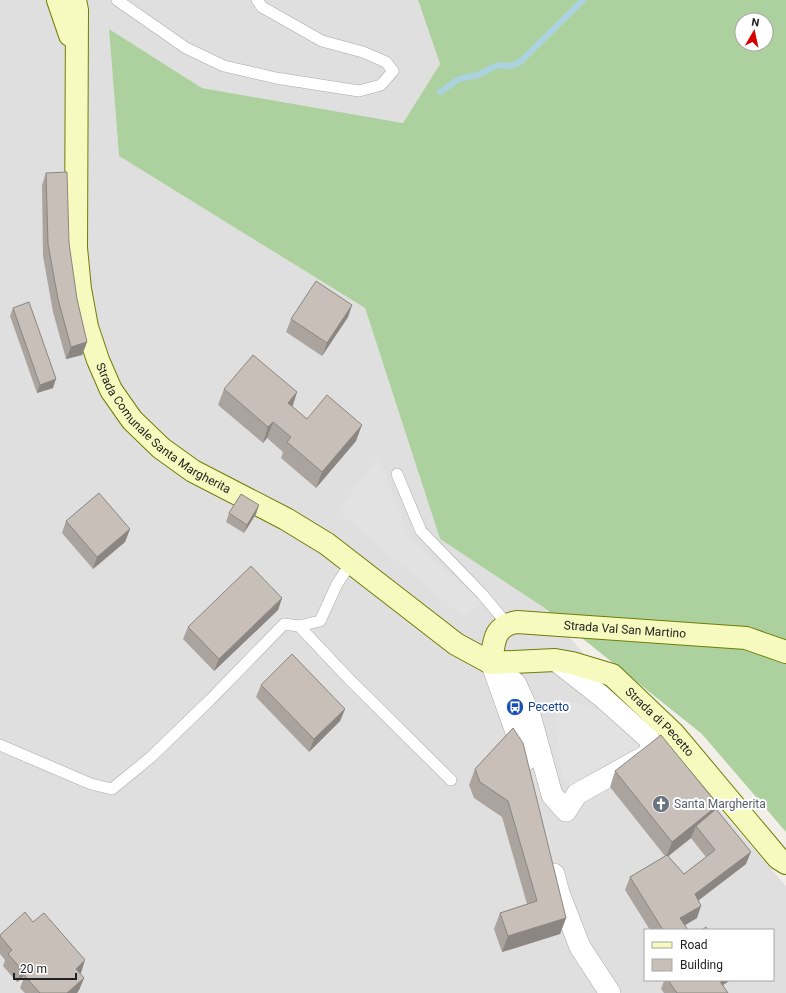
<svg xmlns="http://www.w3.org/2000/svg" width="786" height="993" viewBox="0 0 786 993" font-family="Roboto,sans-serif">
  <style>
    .residential { fill: #e0dfdf; fill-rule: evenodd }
    .forest { fill: #add19e; fill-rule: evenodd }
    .parking { fill: #e2e2e2 }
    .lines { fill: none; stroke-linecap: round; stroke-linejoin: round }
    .stream { stroke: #aad3df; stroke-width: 6 }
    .lane-casing { stroke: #a9a9a9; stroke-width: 12 }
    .street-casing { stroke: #a9a9a9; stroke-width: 22 }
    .secondary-casing { stroke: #707d05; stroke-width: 24 }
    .lane { stroke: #fff; stroke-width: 11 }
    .street { stroke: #fff; stroke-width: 21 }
    .secondary { stroke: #f7fabf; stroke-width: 22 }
    .wall { fill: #aba49e; fill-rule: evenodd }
    .shaded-wall { fill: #8b8681 }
    .building { fill: #c7bfb8; stroke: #8b8681 }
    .labels { text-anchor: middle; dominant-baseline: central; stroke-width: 4; stroke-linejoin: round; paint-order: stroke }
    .street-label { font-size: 12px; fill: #222; stroke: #fff }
    .transit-label { font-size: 12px; fill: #164399; stroke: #fff; text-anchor: start }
    .worship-label { font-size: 12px; fill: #5b616d; stroke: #fff; text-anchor: start }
  </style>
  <rect width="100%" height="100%" fill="#f2efe9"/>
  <!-- residential -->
  <path class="residential" d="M0,0H418L440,64L403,123L202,88L109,29L119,156L365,308L440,539L543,607L786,886V993H0ZM645,930H773V980H645Z"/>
  <!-- forest -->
  <path class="forest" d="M418,0H786V832L702,734L543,607L440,539L365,308L119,156L109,29L202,88L403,123L440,64ZM742,20H766V44H742Z"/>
  <!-- parking -->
  <g class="parking">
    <polygon points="378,456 409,537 482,603 463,617 338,511"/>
    <polygon points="566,700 602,710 649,754 577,794 562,775 554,709"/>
  </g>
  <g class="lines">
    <!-- stream -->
    <polyline class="stream" points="440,92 459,79 478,75 491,68 500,65 511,66 520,62 583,0"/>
    <defs>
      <g id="lane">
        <polyline points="117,0 186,48 224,66 276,78 359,91 381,85 393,71 386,62 363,52 322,41 262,7 257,0"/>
        <polyline points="397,474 421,531 482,594 507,624"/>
        <polyline points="299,626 350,680 451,780"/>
        <polyline points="0,745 91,784 112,789 151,757 210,700 284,624 299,626 320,621 337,584 351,563"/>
      </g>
      <g id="street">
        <polyline points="491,663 516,684 530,715 552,795 566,811 577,794 649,754 651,744 649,739 601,696 555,660"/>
        <polyline points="492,665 526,760"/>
        <polyline points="554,874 559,893 580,947 610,993"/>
      </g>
      <g id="secondary">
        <polyline points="58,0 70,35"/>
        <path id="s1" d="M75,0L77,10L76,248L80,289L87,327L98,360L111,390L132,420L161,448L193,471L286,519L327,544L456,644L491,663"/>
        <path id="s2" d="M491,663L555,660L572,663L612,675L674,734L778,858L786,863"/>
        <path id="s3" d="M491,663C494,642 493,626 517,622L746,638L786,652"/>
      </g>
    </defs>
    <!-- lane casing -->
    <use href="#lane" class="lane-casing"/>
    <!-- street casing -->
    <use href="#street" class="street-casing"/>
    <!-- secondary casing -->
    <use href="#secondary" class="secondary-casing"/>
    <!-- lane -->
    <use href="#lane" class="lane"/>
    <!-- street -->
    <use href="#street" class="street"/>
    <!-- secondary -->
    <use href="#secondary" class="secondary"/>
  </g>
  <!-- wall -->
  <g class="wall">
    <polygon points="46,173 69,243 77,299 87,342 82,355 66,359 53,312 43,256 42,185"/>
    <polygon points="352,305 348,317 322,356 286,332 291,319"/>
    <polygon points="13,308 53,388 37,393 10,316"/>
    <polygon points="224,389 297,392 292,406 307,419 356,441 316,488 281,458 283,452 267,438 263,443 218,405"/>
    <polygon points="259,505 256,514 244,533 226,522 229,513"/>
    <polygon points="66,521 130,529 125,542 93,569 62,533"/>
    <polygon points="282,598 278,610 214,671 183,639 188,627"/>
    <polygon points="261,685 345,709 340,721 309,752 256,697"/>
    <polygon points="513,728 566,918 560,934 502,952 494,929 500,913 527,904 502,817 474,798 469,785 475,769"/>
    <path d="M615,771L718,805L716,809L746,864L699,900L697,918L685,925L688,930H650L625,890L630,877L665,856L610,787ZM691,838L706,857L684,874L668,856Z"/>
    <polygon points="33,922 81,973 80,973 84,978 79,990 77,993 25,993 20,988 24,978 23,977 17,982 3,966 5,960 0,954 0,935"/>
    <polygon points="664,980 730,980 729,981 723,985 728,993 664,993 661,989 664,981"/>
  </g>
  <!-- shaded-wall -->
  <g class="shaded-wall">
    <polygon points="352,305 348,317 322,356 327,343"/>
    <polygon points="87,342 82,355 66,359 71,347"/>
    <polygon points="56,379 53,388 37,393 40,385"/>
    <polygon points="297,392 292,408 288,403"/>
    <polygon points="273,422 267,438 263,443 268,427"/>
    <polygon points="362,425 356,441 316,488 322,472"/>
    <polygon points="259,505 256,514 244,533 247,525"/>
    <polygon points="130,529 125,542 93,569 97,557"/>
    <polygon points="282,598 278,610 214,671 219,659"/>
    <polygon points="345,709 340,721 309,752 314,739"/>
    <polygon points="718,805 712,821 696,826 691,838 666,858 672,842"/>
    <polygon points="751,852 746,864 691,906 695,894"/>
    <polygon points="701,906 697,918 677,930 680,918"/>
    <polygon points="566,918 560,934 502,952 508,936"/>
    <polygon points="85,960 81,973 71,981 76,969"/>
    <polygon points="28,965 23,977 17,982 22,970"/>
    <polygon points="84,978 79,990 77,993 67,993"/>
    <polygon points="718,980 730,980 729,981 714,991"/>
  </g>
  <!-- building -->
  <g class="building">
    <polygon points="67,172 69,243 77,299 87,342 71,347 58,299 48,244 46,173"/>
    <polygon points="316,281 352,305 327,343 291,319"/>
    <polygon points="29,302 56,379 40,385 13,308"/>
    <polygon points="253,355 297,392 288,403 307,419 327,395 362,425 322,472 287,442 291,437 273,422 268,427 224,389"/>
    <polygon points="99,493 130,529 97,557 66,521"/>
    <polygon points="241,494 259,505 247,525 229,513"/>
    <polygon points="251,566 282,598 219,659 188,627"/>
    <polygon points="292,654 345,709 314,739 261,685"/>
    <polygon points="513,728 523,743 566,918 508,936 500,913 537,901 508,801 480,782 475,769"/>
    <polygon points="661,735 718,805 672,842 615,771"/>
    <polygon points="716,809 751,852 695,894 701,906 680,918 688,930 663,930 630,877 667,855 684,874 715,850 696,826"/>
    <polygon points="25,912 33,922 44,913 85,960 76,969 84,978 67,993 40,993 25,976 32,969 28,965 22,970 8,954 12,950 0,936 0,935"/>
    <polygon points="706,927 707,930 702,930"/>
    <polygon points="668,980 719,980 728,993 677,993"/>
  </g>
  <!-- icons -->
  <defs>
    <symbol id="bus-disc" viewBox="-11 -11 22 22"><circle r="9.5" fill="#1a4fb4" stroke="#fff"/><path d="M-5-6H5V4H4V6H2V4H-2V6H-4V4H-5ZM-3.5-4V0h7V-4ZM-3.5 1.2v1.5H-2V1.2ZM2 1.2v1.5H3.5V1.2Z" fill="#fff"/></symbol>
    <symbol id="church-disc" viewBox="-11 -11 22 22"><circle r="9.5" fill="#6b7280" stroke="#fff"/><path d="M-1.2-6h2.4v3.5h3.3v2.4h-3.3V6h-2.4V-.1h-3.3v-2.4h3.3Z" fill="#fff"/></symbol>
  </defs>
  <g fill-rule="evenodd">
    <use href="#bus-disc" x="505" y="697" width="20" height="20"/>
    <use href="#church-disc" x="651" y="794" width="20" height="20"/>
  </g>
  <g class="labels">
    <!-- street labels -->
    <g class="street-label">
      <text stroke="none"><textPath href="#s1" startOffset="460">Strada Comunale Santa Margherita</textPath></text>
      <text stroke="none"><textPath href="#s3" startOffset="162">Strada Val San Martino</textPath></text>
      <text stroke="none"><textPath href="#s2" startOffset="190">Strada di Pecetto</textPath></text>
    </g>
    <!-- transit labels -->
    <g class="transit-label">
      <text x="528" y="707">Pecetto</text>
    </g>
    <!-- worship labels -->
    <g class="worship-label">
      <text x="674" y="804">Santa Margherita</text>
    </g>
  </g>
  <!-- legend -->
  <rect x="644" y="929" width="130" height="52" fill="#ffffff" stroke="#a7a7a7"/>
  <rect x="652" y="942" width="20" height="6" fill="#f7fabf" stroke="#a7a7a7"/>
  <text x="680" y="949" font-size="12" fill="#222222">Road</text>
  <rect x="652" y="959" width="20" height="12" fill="#c7bfb8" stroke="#a7a7a7"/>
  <text x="680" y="969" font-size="12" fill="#222222">Building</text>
  <!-- north arrow -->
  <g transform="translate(754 32) rotate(9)"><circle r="19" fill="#ffffff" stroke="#a7a7a7"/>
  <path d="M0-3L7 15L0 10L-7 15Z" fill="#d40000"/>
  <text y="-6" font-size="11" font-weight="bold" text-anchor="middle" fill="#222222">N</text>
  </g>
  <!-- scale -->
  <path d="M14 973v6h62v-6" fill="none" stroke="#222222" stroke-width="2"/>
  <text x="20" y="973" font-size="12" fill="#222222" stroke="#ffffff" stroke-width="3" paint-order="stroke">20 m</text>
</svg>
